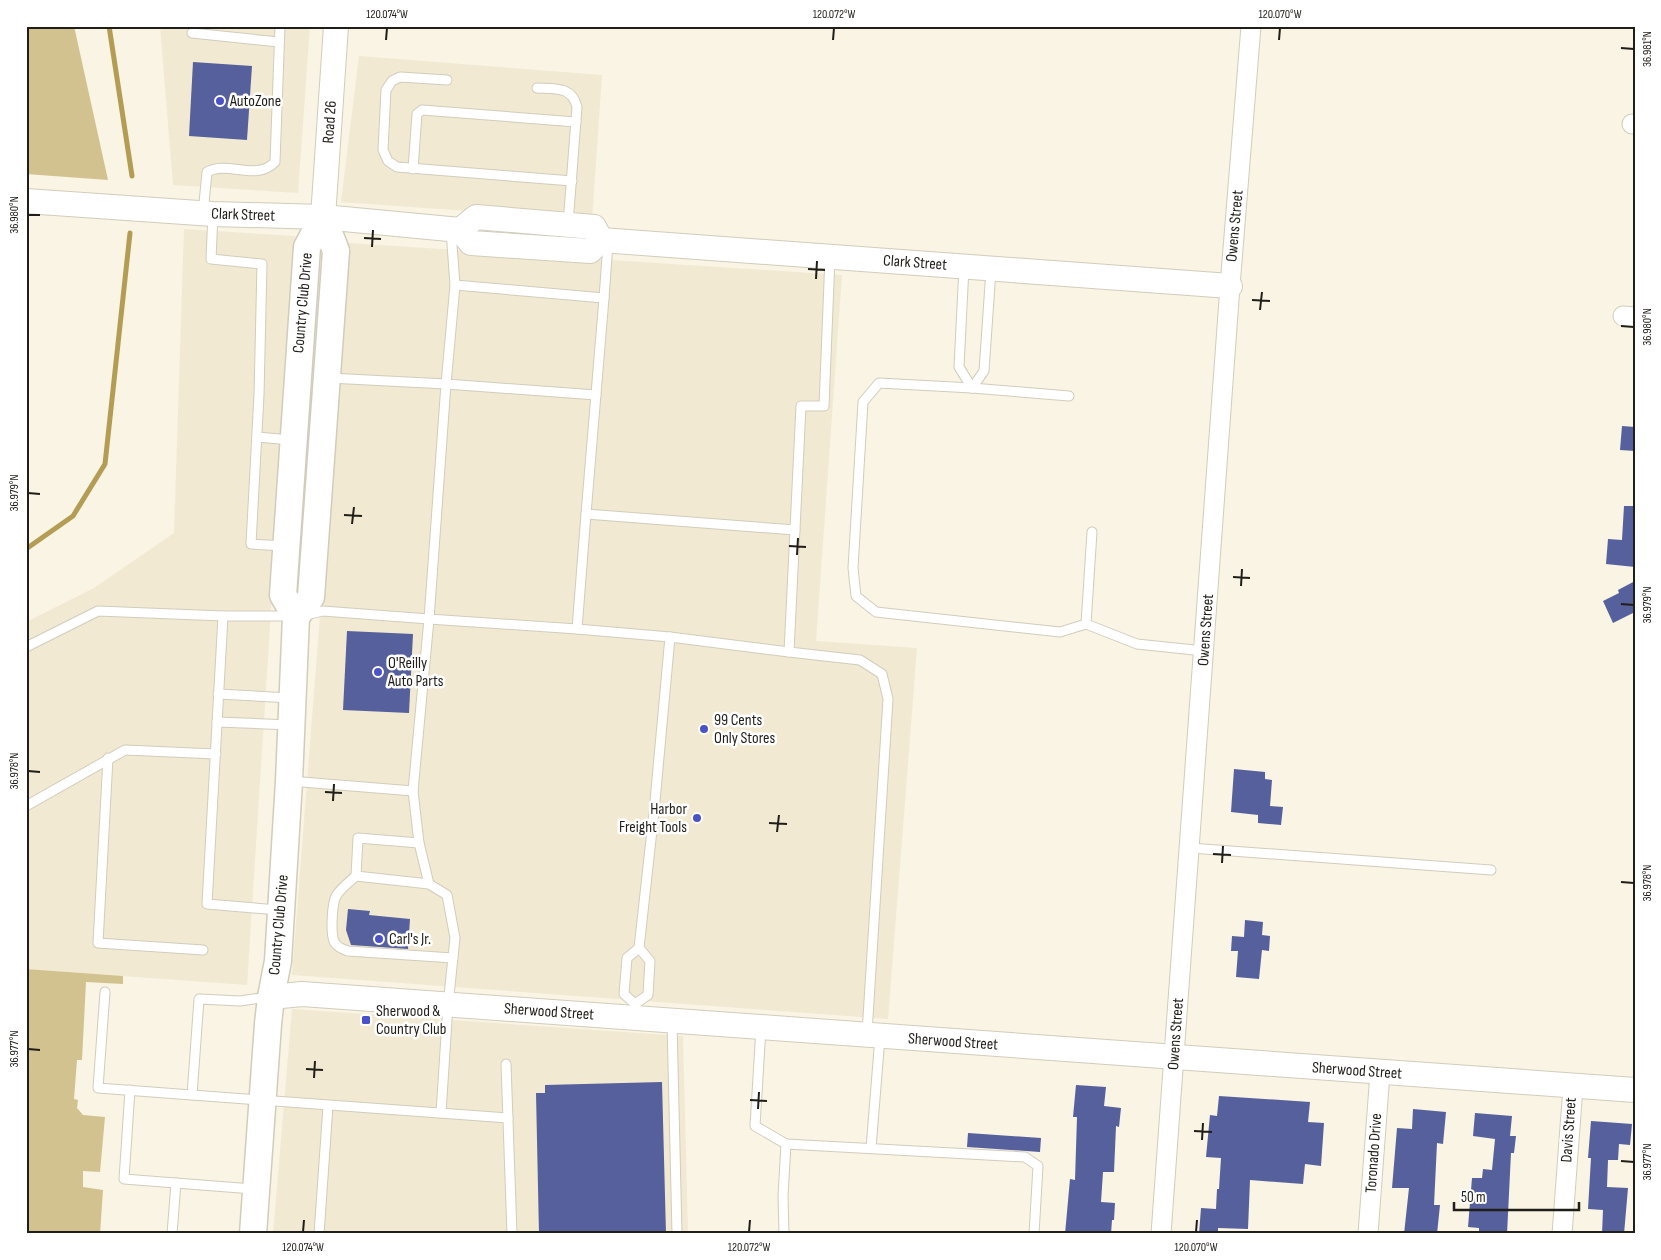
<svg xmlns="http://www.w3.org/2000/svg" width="1661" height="1260" viewBox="0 0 1661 1260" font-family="'Sofia Sans Condensed',sans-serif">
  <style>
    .built { fill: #f1e9d2 }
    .green { fill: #d2c28f }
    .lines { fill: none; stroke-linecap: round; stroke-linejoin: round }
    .stream { stroke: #b39d55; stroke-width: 5 }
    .building { fill: #56609c }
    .service-casing { stroke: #d1ccbc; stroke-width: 11 }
    .minor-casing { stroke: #d1ccbc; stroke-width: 21 }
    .tertiary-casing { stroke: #d1ccbc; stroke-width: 26 }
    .secondary-casing { stroke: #d1ccbc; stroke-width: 29 }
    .service { stroke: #fff; stroke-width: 9 }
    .minor { stroke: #fff; stroke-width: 19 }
    .tertiary { stroke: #fff; stroke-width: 24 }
    .secondary { stroke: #fff; stroke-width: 26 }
    .ticks { fill: none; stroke: #201e18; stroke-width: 2 }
    .poi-dot { fill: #4b52c8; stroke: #fff; stroke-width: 2 }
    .labels { text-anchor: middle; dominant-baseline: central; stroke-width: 5; stroke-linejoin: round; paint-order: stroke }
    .poi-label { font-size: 16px; fill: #201e18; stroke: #fff; text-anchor: start }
    .street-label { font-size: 16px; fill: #201e18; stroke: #fff }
    .neatline { fill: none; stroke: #201e18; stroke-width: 2 }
    .ticks-label { font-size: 12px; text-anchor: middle; fill: #201e18 }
  </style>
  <rect width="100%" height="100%" fill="#f9f4e4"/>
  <!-- built -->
  <g class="built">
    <polygon points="160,26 310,26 298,193 173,185"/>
    <polygon points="359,56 602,75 592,220 341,202"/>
    <polygon points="184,229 295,236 247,985 26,969 26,622 94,588 174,533"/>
    <polygon points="349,243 842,275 816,641 917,648 888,1019 292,975"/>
    <polygon points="292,1009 683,1036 688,1234 273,1234"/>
  </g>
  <!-- green -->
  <g class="green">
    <polygon points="26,26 74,26 108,180 26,174"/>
    <polygon points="26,969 123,976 123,984 86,982 82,1060 77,1060 74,1099 78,1100 77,1108 83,1115 105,1117 100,1172 83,1171 83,1187 103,1190 100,1234 26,1234"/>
  </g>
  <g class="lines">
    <!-- stream -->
    <g class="stream">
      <polyline points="109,26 132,176"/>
      <polyline points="26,549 73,516 105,464 130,233"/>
    </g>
  </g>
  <!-- building -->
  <g class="building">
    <polygon points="193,62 252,66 247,140 189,136"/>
    <polygon points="1622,426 1635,427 1635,451 1620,450"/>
    <polygon points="1624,506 1635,506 1635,567 1606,564 1608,539 1622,540"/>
    <polygon points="1635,581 1635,612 1613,623 1603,601 1619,593 1618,590"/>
    <polygon points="347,631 413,634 409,713 343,710"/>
    <polygon points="1234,769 1265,772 1265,779 1272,780 1270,806 1283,807 1281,825 1258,823 1258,815 1231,812"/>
    <polygon points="348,909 370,911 369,915 410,919 408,949 351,945 346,930"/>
    <polygon points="1245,920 1263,922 1262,935 1270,936 1269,951 1262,950 1259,979 1236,977 1238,951 1231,951 1232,936 1244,937"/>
    <polygon points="662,1082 666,1234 539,1234 536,1093 545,1093 545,1085"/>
    <polygon points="1076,1085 1106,1087 1104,1106 1121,1108 1119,1127 1116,1126 1114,1172 1103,1172 1101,1202 1115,1203 1114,1220 1112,1220 1111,1234 1065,1234 1070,1179 1075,1180 1077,1117 1073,1117"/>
    <polygon points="1219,1096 1310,1102 1308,1122 1324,1123 1321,1166 1305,1164 1303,1184 1250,1180 1248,1229 1218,1228 1218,1234 1199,1234 1201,1208 1216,1209 1217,1189 1219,1189 1221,1158 1206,1157 1210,1115 1217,1116"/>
    <polygon points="1413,1109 1446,1112 1443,1144 1437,1143 1434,1205 1440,1205 1437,1234 1404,1234 1409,1188 1392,1188 1397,1128 1412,1129"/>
    <polygon points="1475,1113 1512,1116 1510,1136 1516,1136 1514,1153 1511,1153 1507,1234 1479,1234 1479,1228 1468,1227 1472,1178 1482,1178 1483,1169 1492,1170 1495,1139 1473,1136"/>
    <polygon points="1591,1121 1632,1124 1630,1145 1619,1144 1618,1160 1608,1160 1607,1187 1628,1188 1624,1234 1602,1234 1603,1210 1588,1209 1591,1158 1588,1158"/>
    <polygon points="968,1133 1041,1138 1040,1152 967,1147"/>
  </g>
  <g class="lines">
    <defs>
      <g id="service">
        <polyline points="192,33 279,42"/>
        <polyline points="447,80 400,77 392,81 386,90 383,150 388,161 397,167 572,181"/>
        <path d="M537,88C555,89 572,86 577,107L568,224"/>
        <polyline points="413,169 417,114 422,110 576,122"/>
        <path d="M203,213L207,172C228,160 256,182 275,162L280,26"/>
        <polyline points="213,214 211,259 262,264 259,395 251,544 284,546"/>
        <polyline points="451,231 455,285 446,384 596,395"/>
        <polyline points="830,257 824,406 801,406 789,652 860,660 882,674 888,699 867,1033"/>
        <polyline points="964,267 959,367 972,388"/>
        <polyline points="455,285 604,298 608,243"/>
        <polyline points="604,298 586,514 795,530"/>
        <polyline points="329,378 446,384 429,619 577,629 586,514"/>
        <polyline points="972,388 984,371 991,270"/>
        <polyline points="1069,396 972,388 879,383 863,402 853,568 856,596 876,612 1060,632 1086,624"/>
        <polyline points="257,437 291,440"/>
        <polyline points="1092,532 1086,624 1137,644 1204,651"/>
        <polyline points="305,615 323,611 429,619 413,791"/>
        <polyline points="577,629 670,637"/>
        <polyline points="26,647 98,611 223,616"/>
        <polyline points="218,694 290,698"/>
        <polyline points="217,722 290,725"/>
        <polyline points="108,758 98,943 203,950"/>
        <polyline points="290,781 413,791 419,843 358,838 356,876 429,884 447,895 455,938 448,1005 441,1113"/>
        <polyline points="26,806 125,750 216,754"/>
        <polyline points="419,843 429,884"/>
        <polyline points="1190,848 1491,870"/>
        <path d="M356,876C349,882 340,889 336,896C332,904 330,936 335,943C338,948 343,949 348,951L453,958"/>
        <polyline points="278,910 207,904 223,616 292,616"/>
        <polyline points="105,992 98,1088 192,1095"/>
        <polyline points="267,997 240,1001 199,999 192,1095 508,1118"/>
        <polyline points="635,1004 624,994 627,958 639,948 654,812 670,637 789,652"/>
        <polyline points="635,1004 648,995 650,961 639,948"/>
        <polyline points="672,1022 677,1234"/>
        <polyline points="761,1028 755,1126 786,1144"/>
        <polyline points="506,1064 512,1234"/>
        <polyline points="130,1090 124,1179 253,1189"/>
        <polyline points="871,1148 880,1037"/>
        <polyline points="172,1234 176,1183"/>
        <polyline points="319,1234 328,1106"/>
        <polyline points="784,1234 783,1196 786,1144 1025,1157 1038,1166 1034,1234"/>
      </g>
      <g id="minor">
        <polyline points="1632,124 1635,124"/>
        <polyline points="1623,316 1635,317"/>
        <polyline points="1161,1234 1230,286 1251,26"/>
        <polyline points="1368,1234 1380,1073"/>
        <polyline points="1562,1234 1573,1087"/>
      </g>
      <g id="tertiary">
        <polyline points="26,201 213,214 323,217 460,230 476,217 594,227 601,240"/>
        <polyline points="323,217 336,26"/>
        <polyline points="460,230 471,243 590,251 601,240 1230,286"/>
        <polyline points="271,997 302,994 1635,1090"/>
      </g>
      <g id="secondary">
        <polyline points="296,617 311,597 336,251 323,217"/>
        <polyline points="253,1234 268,1024 271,997 278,961 289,781 296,617 283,595 307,247 323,217"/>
      </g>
    </defs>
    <!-- service casing -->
    <use href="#service" class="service-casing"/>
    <!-- minor casing -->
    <use href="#minor" class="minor-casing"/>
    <!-- tertiary casing -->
    <use href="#tertiary" class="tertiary-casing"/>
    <!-- secondary casing -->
    <use href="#secondary" class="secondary-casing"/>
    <!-- service -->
    <use href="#service" class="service"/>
    <!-- minor -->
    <use href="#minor" class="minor"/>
    <!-- tertiary -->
    <use href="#tertiary" class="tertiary"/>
    <!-- secondary -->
    <use href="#secondary" class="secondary"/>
  </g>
  <!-- ticks -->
  <path class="ticks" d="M386,40L387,28M833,40L834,28M1279,40L1280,28M1621,48L1634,49M28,215H40M364,238L381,239M372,247L373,230M808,269L825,270M816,279L817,261M1252,300L1270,301M1260,310L1262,292M1621,326L1634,327M28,493L40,494M344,515L362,516M352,524L354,507M789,546L806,547M797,555L798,538M1233,577L1250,578M1241,586L1242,569M1621,604L1634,605M28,771L40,772M325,792L342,793M333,801L334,784M769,823L787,824M777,832L779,815M1213,854L1231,855M1222,863L1223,846M1621,882L1634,883M28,1049L40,1050M306,1069L323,1070M314,1078L315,1061M750,1100L767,1101M758,1109L759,1092M1194,1131L1212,1132M1202,1140L1203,1123M1621,1161L1634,1162M303,1232L304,1220M749,1232L750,1220M1196,1232L1197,1220"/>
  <!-- markers -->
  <g class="poi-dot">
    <circle cx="220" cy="101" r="5"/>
    <circle cx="378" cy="672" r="5"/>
    <circle cx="704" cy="729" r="5"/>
    <circle cx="697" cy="818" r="5"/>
    <circle cx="379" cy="939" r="5"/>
    <rect x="361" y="1015" width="10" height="10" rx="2.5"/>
  </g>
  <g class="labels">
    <!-- poi labels -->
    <g class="poi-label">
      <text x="230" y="101">AutoZone</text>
      <text x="388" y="663">O'Reilly<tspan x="388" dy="18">Auto Parts</tspan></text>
      <text x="714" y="720">99 Cents<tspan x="714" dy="18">Only Stores</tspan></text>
      <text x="687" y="809" text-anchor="end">Harbor<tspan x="687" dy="18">Freight Tools</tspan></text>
      <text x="389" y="939">Carl's Jr.</text>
      <text x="376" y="1011">Sherwood &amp;<tspan x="376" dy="18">Country Club</tspan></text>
    </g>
    <!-- street labels -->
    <g class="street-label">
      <text transform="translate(330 122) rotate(-86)">Road 26</text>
      <text transform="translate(243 215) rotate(2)">Clark Street</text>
      <text transform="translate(1235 226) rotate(-85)">Owens Street</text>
      <text transform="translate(915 263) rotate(4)">Clark Street</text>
      <text transform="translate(303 303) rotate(-85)">Country Club Drive</text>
      <text transform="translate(1206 630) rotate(-86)">Owens Street</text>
      <text transform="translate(279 925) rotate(-85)">Country Club Drive</text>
      <text transform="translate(549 1012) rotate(4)">Sherwood Street</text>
      <text transform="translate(1176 1034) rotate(-86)">Owens Street</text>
      <text transform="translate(953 1042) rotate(4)">Sherwood Street</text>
      <text transform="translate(1357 1071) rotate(4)">Sherwood Street</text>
      <text transform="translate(1569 1130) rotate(-86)">Davis Street</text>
      <text transform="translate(1374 1153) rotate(-86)">Toronado Drive</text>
    </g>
  </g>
  <!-- border -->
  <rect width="1661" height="1260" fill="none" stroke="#ffffff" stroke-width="55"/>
  <!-- scale -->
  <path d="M1454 1202v8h125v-8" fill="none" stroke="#201e18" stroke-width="2.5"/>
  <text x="1461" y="1202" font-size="15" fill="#201e18" stroke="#ffffff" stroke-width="4" paint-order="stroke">50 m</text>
  <rect x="28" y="28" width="1606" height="1204" class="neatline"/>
  <g class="ticks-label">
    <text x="387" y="18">120.074°W</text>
    <text x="834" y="18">120.072°W</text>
    <text x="1280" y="18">120.070°W</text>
    <text transform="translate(1647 49) rotate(-90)" y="4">36.981°N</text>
    <text transform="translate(14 215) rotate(-90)" y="4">36.980°N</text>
    <text transform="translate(1647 327) rotate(-90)" y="4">36.980°N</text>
    <text transform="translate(14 493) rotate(-90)" y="4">36.979°N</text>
    <text transform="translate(1647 605) rotate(-90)" y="4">36.979°N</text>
    <text transform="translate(14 771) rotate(-90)" y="4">36.978°N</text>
    <text transform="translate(1647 883) rotate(-90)" y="4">36.978°N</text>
    <text transform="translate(14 1049) rotate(-90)" y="4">36.977°N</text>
    <text transform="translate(1647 1162) rotate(-90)" y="4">36.977°N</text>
    <text x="303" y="1251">120.074°W</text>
    <text x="749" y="1251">120.072°W</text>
    <text x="1196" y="1251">120.070°W</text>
  </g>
</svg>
